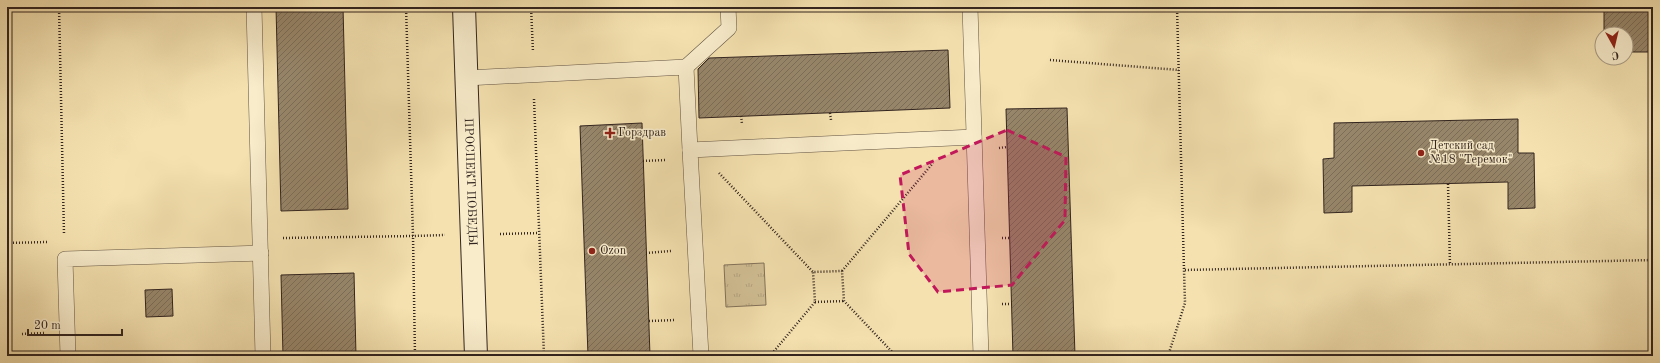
<svg xmlns="http://www.w3.org/2000/svg" width="1660" height="363" viewBox="0 0 1660 363" font-family="'Old Standard TT',serif">
  <style>
    .park { fill: url(#park-tufts); stroke: #82725b }
    .building { fill: url(#building-hatch); stroke: #32241f }
    .lines { fill: none; stroke-linecap: round; stroke-linejoin: round }
    .service-casing { stroke: #625343; stroke-width: 16 }
    .secondary-casing { stroke: #32241f; stroke-width: 24 }
    .path { stroke: #32241f; stroke-width: 2.5; stroke-dasharray: 1 2; stroke-linecap: butt }
    .service { stroke: #f8eccb; stroke-width: 15 }
    .secondary { stroke: #f8eccb; stroke-width: 22 }
    .marked { fill: #c2185b; fill-opacity: 0.2; stroke: #c2185b; stroke-width: 3; stroke-dasharray: 8 5; stroke-linejoin: round }
    .poi-dot { fill: #8f2418; stroke: #f8eccb; stroke-width: 1.5 }
    .labels { text-anchor: middle; dominant-baseline: central; stroke-width: 3; stroke-linejoin: round; paint-order: stroke }
    .poi-label { font-size: 12px; fill: #32241f; stroke: #f8eccb; text-anchor: start }
    .street-label { font-size: 12px; fill: #32241f; stroke: #f8eccb }
  </style>
  <defs>
    <pattern id="park-tufts" width="24" height="20" patternUnits="userSpaceOnUse"><rect width="24" height="20" fill="#d3c197"/><path d="M3 7l-1-3M5 7V3M7 7l1-3M15 17l-1-3M17 17v-4M19 17l1-3" fill="none" stroke="#b6a682"/></pattern>
    <pattern id="building-hatch" width="6" height="6" patternUnits="userSpaceOnUse"><rect width="6" height="6" fill="#97866a"/><path d="M-1 1l2-2M0 6l6-6M5 7l2-2" fill="none" stroke="#7c6d57"/></pattern>
  </defs>
  <rect width="100%" height="100%" fill="#f4e1af"/>
  <filter id="stains"><feTurbulence type="fractalNoise" baseFrequency=".005" numOctaves="4"/><feColorMatrix values="0 0 0 0 .2 0 0 0 0 .09 0 0 0 0 .02 0 0 0 .5 -.17"/></filter>
  <radialGradient id="worn" r=".72"><stop offset=".6" stop-color="#630" stop-opacity="0"/><stop offset="1" stop-color="#630" stop-opacity=".3"/></radialGradient>
  <!-- park -->
  <polygon class="park" points="764,263 766,305 726,307 724,265"/>
  <!-- building -->
  <g class="building">
    <polygon points="276,7 343,7 348,209 281,211"/>
    <polygon points="1604,7 1653,7 1653,52 1626,52 1626,34 1604,34"/>
    <polygon points="948,50 950,108 699,118 698,69 709,58"/>
    <polygon points="1067,108 1075,356 1013,356 1006,109"/>
    <polygon points="1518,119 1518,153 1534,153 1535,208 1508,209 1508,182 1352,186 1352,212 1324,213 1323,159 1334,158 1334,123"/>
    <polygon points="642,123 650,356 588,356 580,126"/>
    <polygon points="354,273 356,356 283,356 281,275"/>
    <polygon points="172,289 173,316 146,317 145,290"/>
  </g>
  <g class="lines">
    <defs>
      <g id="service">
        <polyline points="254,7 263,356"/>
        <polyline points="970,7 981,356"/>
        <polyline points="686,67 729,28 728,7"/>
        <polyline points="466,78 686,67 690,150"/>
        <polyline points="68,356 65,259 261,253"/>
        <polyline points="701,356 690,150 974,137"/>
      </g>
      <g id="secondary">
        <path id="s1" d="M464,7L476,356"/>
      </g>
    </defs>
    <!-- service casing -->
    <use href="#service" class="service-casing"/>
    <!-- secondary casing -->
    <use href="#secondary" class="secondary-casing"/>
    <!-- path -->
    <g class="path">
      <polyline points="59,7 64,234"/>
      <polyline points="406,7 413,236 445,235"/>
      <polyline points="531,7 533,52"/>
      <polyline points="939,7 946,11"/>
      <polyline points="1177,7 1184,270 1653,260"/>
      <polyline points="1050,60 1179,70"/>
      <polyline points="534,99 544,356"/>
      <polyline points="830,113 831,120"/>
      <polyline points="741,116 742,124"/>
      <polyline points="999,148 1007,147"/>
      <polyline points="643,161 666,160"/>
      <polyline points="719,173 813,272 842,271 844,301 896,356"/>
      <polyline points="1448,184 1450,265"/>
      <polyline points="500,234 539,233"/>
      <polyline points="283,238 413,236 415,356"/>
      <polyline points="1002,238 1010,238"/>
      <polyline points="7,243 48,242"/>
      <polyline points="646,253 671,251"/>
      <polyline points="842,271 933,163"/>
      <polyline points="815,302 844,301"/>
      <polyline points="1002,304 1012,304"/>
      <polyline points="649,321 676,320"/>
      <polyline points="22,334 44,333"/>
      <polyline points="770,356 815,302 813,272"/>
      <polyline points="1168,356 1185,303 1184,270"/>
    </g>
    <!-- service -->
    <use href="#service" class="service"/>
    <!-- secondary -->
    <use href="#secondary" class="secondary"/>
  </g>
  <!-- marked area -->
  <path class="marked" d="M1007,130L1066,157L1065,220L1012,285L938,292L909,254L900,175Z"/>
  <!-- markers -->
  <g class="poi-dot">
    <path d="M608 127h4v4h4v4h-4v4h-4v-4h-4v-4h4z"/>
    <circle cx="1421" cy="153" r="4"/>
    <circle cx="592" cy="251" r="4"/>
  </g>
  <g class="labels">
    <!-- poi labels -->
    <g class="poi-label">
      <text x="618" y="133">Горздрав</text>
      <text x="1429" y="146">Детский сад<tspan x="1429" dy="14">№18 "Теремок"</tspan></text>
      <text x="600" y="251">Ozon</text>
    </g>
    <!-- street labels -->
    <g class="street-label">
      <text stroke="none"><textPath href="#s1" startOffset="175">ПРОСПЕКТ ПОБЕДЫ</textPath></text>
    </g>
  </g>
  <!-- margin -->
  <rect width="1660" height="363" fill="none" stroke="#f4e1af" stroke-width="24"/>
  <rect x="8" y="8" width="1644" height="347" fill="none" stroke="#32241f" stroke-width="2"/>
  <rect x="12" y="12" width="1636" height="339" fill="none" stroke="#32241f"/>
  <!-- north arrow -->
  <g transform="translate(1614 46) rotate(172)"><circle r="19" fill="#f8eccb" stroke="#a99c86"/>
  <path d="M0-3L7 15L0 10L-7 15Z" fill="#8f2418"/>
  <text y="-6" font-size="11" font-weight="bold" text-anchor="middle" fill="#32241f">С</text>
  </g>
  <!-- scale -->
  <path d="M28 329v6h94v-6" fill="none" stroke="#32241f" stroke-width="2"/>
  <text x="34" y="329" font-size="12" fill="#32241f" stroke="#f8eccb" stroke-width="3" paint-order="stroke">20 m</text>
  <rect width="100%" height="100%" filter="url(#stains)"/>
  <rect width="100%" height="100%" fill="url(#worn)"/>
</svg>
